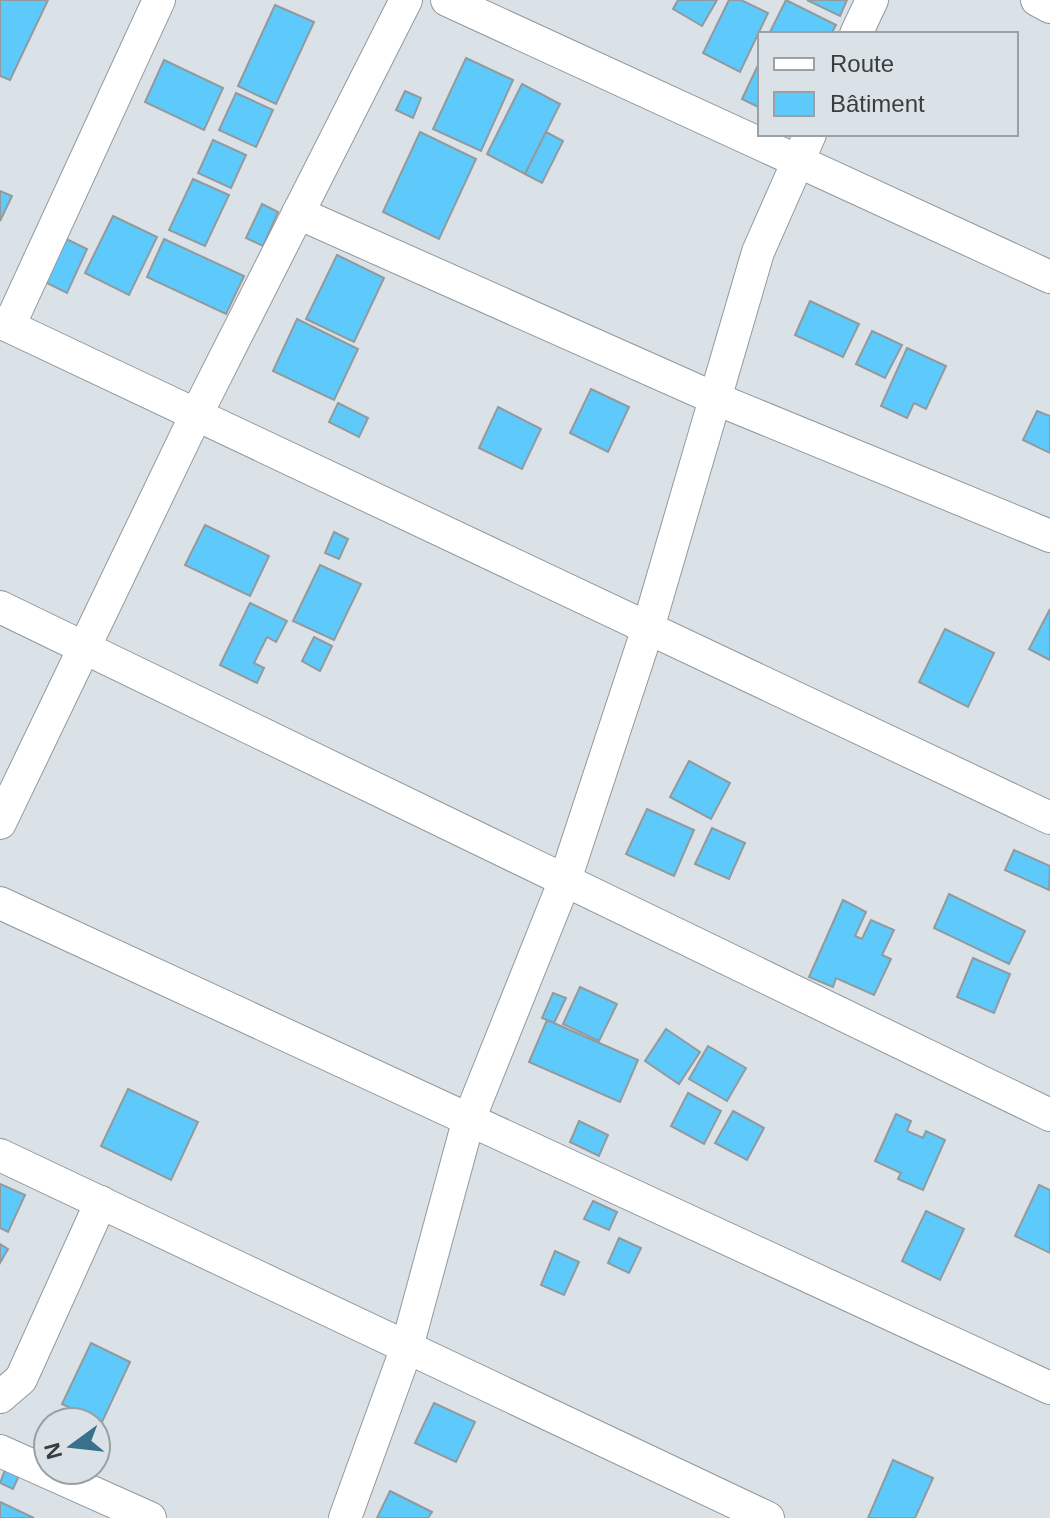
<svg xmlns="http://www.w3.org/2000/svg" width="1050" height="1518" viewBox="0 0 1050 1518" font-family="Arial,sans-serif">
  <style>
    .building { fill: #5ecafc; stroke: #929a9e; stroke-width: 2 }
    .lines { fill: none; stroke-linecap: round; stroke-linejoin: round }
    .minor-casing { stroke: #91999e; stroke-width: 34 }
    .minor { stroke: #fff; stroke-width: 32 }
  </style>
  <rect width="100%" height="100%" fill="#dae2e7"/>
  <!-- building -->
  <g class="building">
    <polygon points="0,0 48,0 10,80 0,76"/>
    <polygon points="678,0 717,0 702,26 673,9"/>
    <polygon points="729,0 741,0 768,13 740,72 703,53"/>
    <polygon points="786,0 836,25 831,34 769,34"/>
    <polygon points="807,0 847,0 840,16"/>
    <polygon points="275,5 314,22 276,104 238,86"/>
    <polygon points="466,58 513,80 481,151 433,129"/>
    <polygon points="164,60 223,88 204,130 145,102"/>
    <polygon points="760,61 760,108 742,99"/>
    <polygon points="522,84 560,104 525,174 487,154"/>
    <polygon points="405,91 421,98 413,118 396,110"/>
    <polygon points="236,93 273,110 256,147 219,130"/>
    <polygon points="420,132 476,159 439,239 383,212"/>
    <polygon points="546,132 563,141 542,183 525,174"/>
    <polygon points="213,140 246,155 231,188 198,173"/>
    <polygon points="193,179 229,195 205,246 169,230"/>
    <polygon points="0,191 12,196 0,221"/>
    <polygon points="262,204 278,212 263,246 246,238"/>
    <polygon points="113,216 157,237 129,295 85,273"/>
    <polygon points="58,235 87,249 67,293 37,278"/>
    <polygon points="164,239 244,276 226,314 147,277"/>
    <polygon points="337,255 384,278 354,342 306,319"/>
    <polygon points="810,301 859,324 843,357 795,335"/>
    <polygon points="297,319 358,349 334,400 273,371"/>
    <polygon points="872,331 902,345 885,378 856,364"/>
    <polygon points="907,348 946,366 926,409 914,403 907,418 881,406"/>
    <polygon points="591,389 629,407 608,452 570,433"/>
    <polygon points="338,403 368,418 359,437 329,422"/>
    <polygon points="498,407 541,429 522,469 479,448"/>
    <polygon points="1037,411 1050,416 1050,453 1023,440"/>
    <polygon points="205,525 269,556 250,596 185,565"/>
    <polygon points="334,532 348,539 339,559 325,553"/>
    <polygon points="320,565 361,584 334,640 293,621"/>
    <polygon points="250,603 287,621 276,642 267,637 254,663 264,668 257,683 220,665"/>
    <polygon points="1050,609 1050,660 1029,649"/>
    <polygon points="945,629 994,653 968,707 919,682"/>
    <polygon points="314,637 332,646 320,671 302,661"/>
    <polygon points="689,761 730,783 711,819 670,797"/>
    <polygon points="647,809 694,830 674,876 626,854"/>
    <polygon points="712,828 745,843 729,879 695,864"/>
    <polygon points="1014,850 1050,866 1049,890 1005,870"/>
    <polygon points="949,894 1025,931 1009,964 934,928"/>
    <polygon points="843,900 866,912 855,936 862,939 871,920 894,930 882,955 891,959 874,995 836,978 833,987 809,977"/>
    <polygon points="973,958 1010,974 994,1013 957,997"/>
    <polygon points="580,987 617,1004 599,1041 563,1024"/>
    <polygon points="553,993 566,998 554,1023 542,1018"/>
    <polygon points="547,1020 638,1060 620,1102 529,1062"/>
    <polygon points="666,1029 700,1052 679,1084 645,1061"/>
    <polygon points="708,1046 746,1068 727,1101 689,1079"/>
    <polygon points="128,1089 198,1122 171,1180 101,1146"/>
    <polygon points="688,1093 721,1111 704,1144 671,1126"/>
    <polygon points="733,1111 764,1128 747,1160 715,1143"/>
    <polygon points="896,1114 911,1121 907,1131 923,1138 926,1131 945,1140 923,1190 898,1179 901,1173 875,1161"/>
    <polygon points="579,1121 608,1135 599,1156 570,1142"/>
    <polygon points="0,1184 25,1195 8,1232 0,1228"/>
    <polygon points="1039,1185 1050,1190 1050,1253 1015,1236"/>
    <polygon points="593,1201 617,1212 609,1230 584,1219"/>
    <polygon points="926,1211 964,1229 940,1280 902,1261"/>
    <polygon points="619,1238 641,1248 629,1273 608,1263"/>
    <polygon points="0,1244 8,1249 0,1263"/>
    <polygon points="555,1251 579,1262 564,1295 541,1285"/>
    <polygon points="91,1343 130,1362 102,1422 62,1404"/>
    <polygon points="434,1403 475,1422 456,1462 415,1443"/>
    <polygon points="893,1460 933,1478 915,1518 868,1518"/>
    <polygon points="8,1462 22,1469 13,1489 0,1483"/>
    <polygon points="390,1491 432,1512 428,1518 377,1518"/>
    <polygon points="0,1502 34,1518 0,1518"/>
  </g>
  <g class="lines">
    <defs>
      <g id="minor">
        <polyline points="447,0 1050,277"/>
        <polyline points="1037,0 1050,7"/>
        <polyline points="856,34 872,0"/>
        <polyline points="298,213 714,398 1050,536"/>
        <polyline points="0,322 1050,818"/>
        <polyline points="9,326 159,0"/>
        <polyline points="0,607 1050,1115"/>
        <polyline points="0,823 196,415 406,0"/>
        <polyline points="0,903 1050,1388"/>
        <polyline points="0,1155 768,1518"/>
        <polyline points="0,1397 21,1379 101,1202"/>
        <polyline points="0,1451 150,1518"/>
        <polyline points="345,1518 407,1347 468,1122 565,880 648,628 758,252 810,134"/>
      </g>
    </defs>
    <!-- minor casing -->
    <use href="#minor" class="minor-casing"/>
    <!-- minor -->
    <use href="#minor" class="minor"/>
  </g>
  <!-- legend -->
  <rect x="758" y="32" width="260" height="104" fill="#dae2e7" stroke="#9aa0a4" stroke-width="2"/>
  <rect x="774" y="58" width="40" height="12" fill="#ffffff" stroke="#9aa0a4" stroke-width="2"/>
  <text x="830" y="72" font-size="24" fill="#3a3d3f">Route</text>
  <rect x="774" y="92" width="40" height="24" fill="#5ecafc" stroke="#9aa0a4" stroke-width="2"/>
  <text x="830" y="112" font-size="24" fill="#3a3d3f">Bâtiment</text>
  <!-- north arrow -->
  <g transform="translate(72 1446) rotate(255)"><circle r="38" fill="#dae2e7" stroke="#9aa0a4" stroke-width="2"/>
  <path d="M0-6L14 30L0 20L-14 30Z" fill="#39708b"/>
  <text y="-12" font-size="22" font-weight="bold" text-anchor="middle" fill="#3a3d3f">N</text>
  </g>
</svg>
